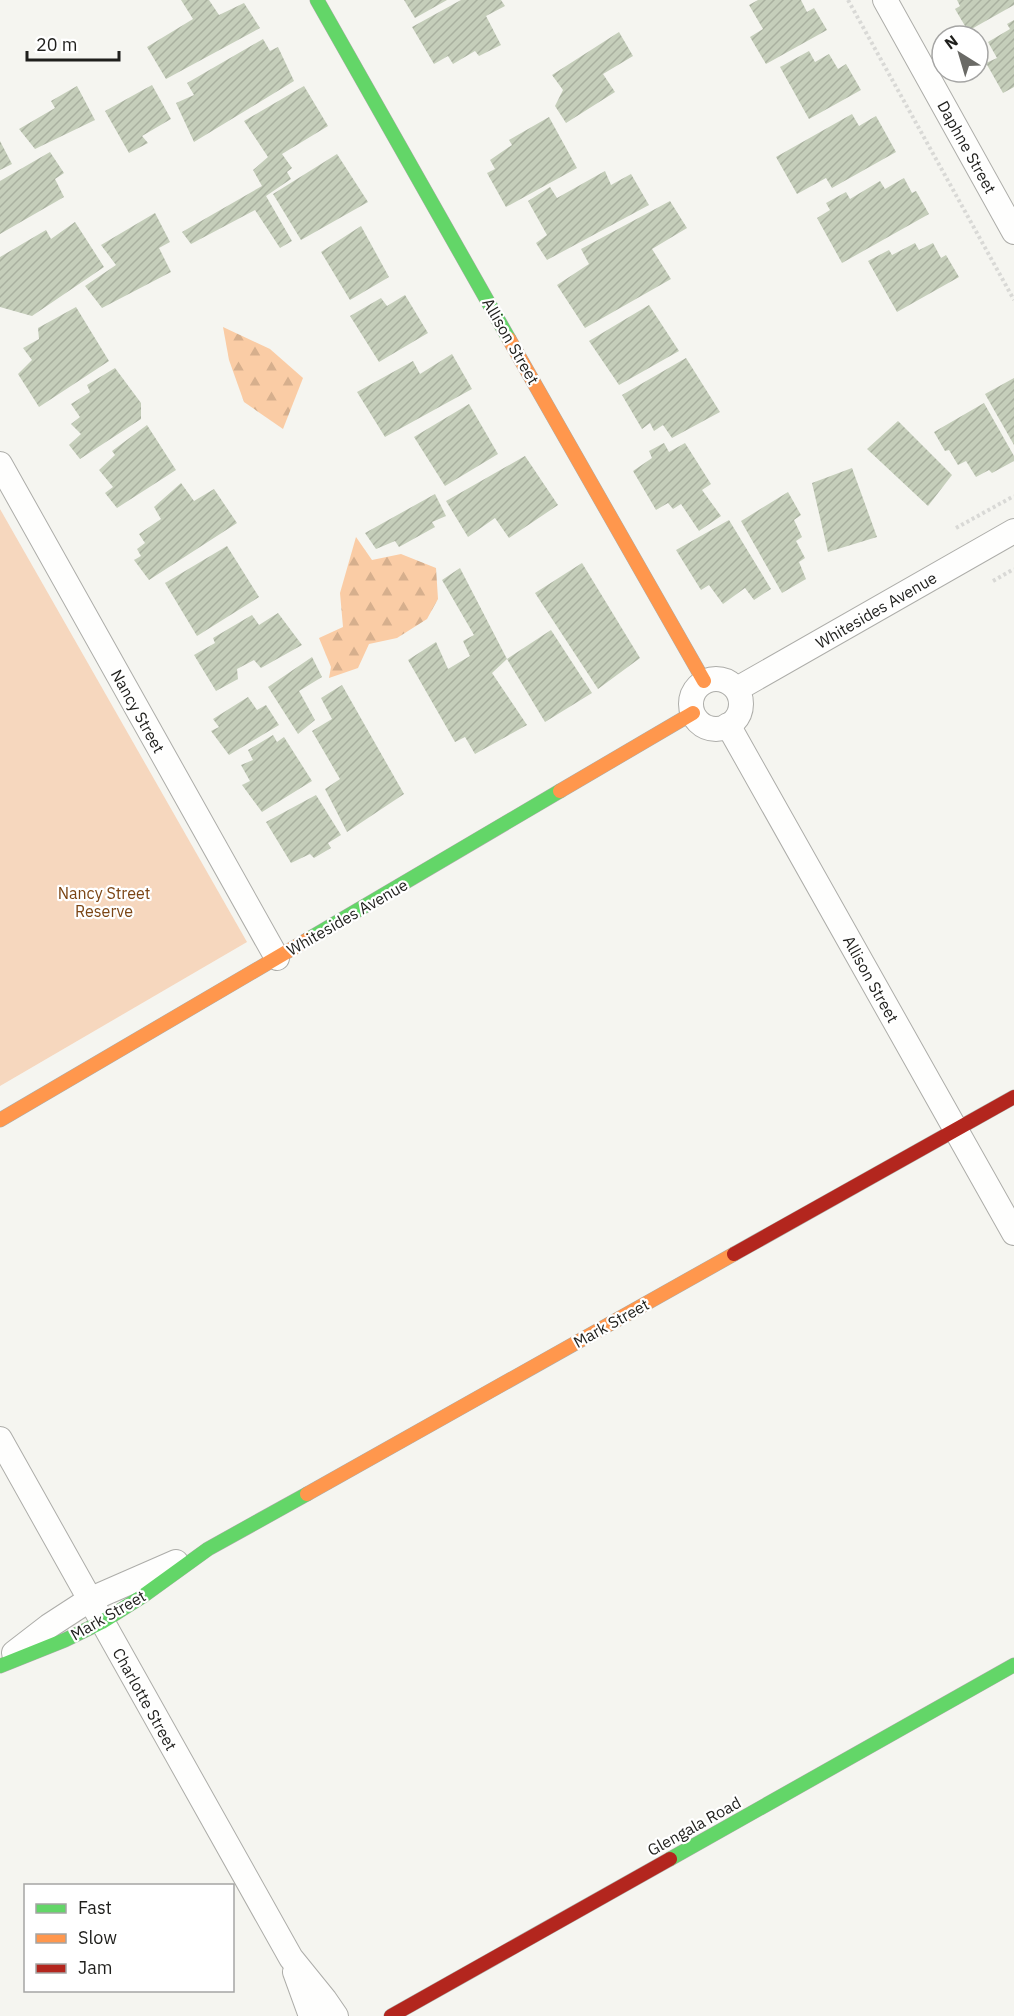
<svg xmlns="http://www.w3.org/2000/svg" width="1014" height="2016" viewBox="0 0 1014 2016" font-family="'IBM Plex Sans',sans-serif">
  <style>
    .forest { fill: url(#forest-firs) }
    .park { fill: #f6d7be }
    .building { fill: url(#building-hatch) }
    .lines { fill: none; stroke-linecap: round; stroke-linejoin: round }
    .street-casing { stroke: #adada9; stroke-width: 26 }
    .fast-casing { stroke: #adada9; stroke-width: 15 }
    .slow-casing { stroke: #adada9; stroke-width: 15 }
    .jam-casing { stroke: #adada9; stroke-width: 15 }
    .path { stroke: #d9d9d6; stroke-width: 4; stroke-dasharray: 3 3; stroke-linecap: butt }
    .street { stroke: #fefefd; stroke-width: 24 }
    .fast { stroke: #63d668; stroke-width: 14 }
    .slow { stroke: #ff974d; stroke-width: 14 }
    .jam { stroke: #b3261e; stroke-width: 14 }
    .labels { text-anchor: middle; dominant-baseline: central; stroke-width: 4.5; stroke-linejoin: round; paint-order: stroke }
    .street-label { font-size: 16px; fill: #1f1f1c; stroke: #fff }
    .park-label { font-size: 16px; fill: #7b4514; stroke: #fff }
  </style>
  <defs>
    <pattern id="forest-firs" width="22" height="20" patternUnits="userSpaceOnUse" patternTransform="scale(1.5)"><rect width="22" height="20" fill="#facca5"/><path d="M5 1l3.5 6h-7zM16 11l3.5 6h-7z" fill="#d6af8d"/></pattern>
    <pattern id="building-hatch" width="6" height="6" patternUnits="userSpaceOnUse" patternTransform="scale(1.5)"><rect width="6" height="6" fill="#c5ceba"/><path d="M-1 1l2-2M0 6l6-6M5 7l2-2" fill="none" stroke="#a9b09f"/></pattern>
  </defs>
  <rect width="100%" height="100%" fill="#f5f5f0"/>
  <!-- forest -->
  <g class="forest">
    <polygon points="223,327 270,349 303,378 283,429 244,402 229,360"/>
    <polygon points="356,537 372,560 401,554 436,568 438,599 427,619 397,638 369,644 358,668 329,678 331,667 319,638 343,627 340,593"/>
  </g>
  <!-- park -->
  <polygon class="park" points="0,509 247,942 0,1086"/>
  <!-- building -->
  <g class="building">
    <polygon points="181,0 209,0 219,15 244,3 260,28 166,79 147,47 193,19"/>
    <polygon points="404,0 447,0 415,18"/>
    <polygon points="461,0 501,0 505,6 486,16 501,45 479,56 475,51 453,64 448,56 434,64 412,27"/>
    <polygon points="758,0 801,0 807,12 814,8 827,30 766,64 750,37 763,29 749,5"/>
    <polygon points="957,0 1014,0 1014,5 968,31 955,9 960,6"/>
    <polygon points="1014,20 1014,87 1003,93 986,63 997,58 988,42 1010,29 1007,24"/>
    <polygon points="619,32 633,56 603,74 615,92 566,123 555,106 563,90 552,75"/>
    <polygon points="263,39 270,51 278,47 294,81 194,142 176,103 194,95 187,83"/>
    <polygon points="809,51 815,62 829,54 838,69 846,64 861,90 809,119 780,67"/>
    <polygon points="152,85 171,119 142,136 148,143 129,153 105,111"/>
    <polygon points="77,86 95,120 35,149 19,129 55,108 51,101"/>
    <polygon points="304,86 328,126 282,154 292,168 287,172 291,179 266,196 292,241 280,248 255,210 191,244 182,232 262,186 253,170 268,157 244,121"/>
    <polygon points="852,114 859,126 876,116 896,152 832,188 826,178 797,194 776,157"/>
    <polygon points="549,117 577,168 506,207 487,173 495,169 490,160 512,145 509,140"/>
    <polygon points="0,141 12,164 0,170"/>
    <polygon points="50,152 64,173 55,179 64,197 0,234 0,181"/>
    <polygon points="337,154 368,202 301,240 273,194"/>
    <polygon points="605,171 611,185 631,174 649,205 547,260 536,243 547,235 528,201 550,187 557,198"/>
    <polygon points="904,178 912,193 916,191 929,214 842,263 817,218 830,210 826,203 846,192 850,199 880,181 885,189"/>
    <polygon points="670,201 687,228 652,249 671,279 585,328 557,285 589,264 581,249"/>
    <polygon points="155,213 170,242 159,248 171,272 102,308 85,286 116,265 101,245"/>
    <polygon points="75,222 104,267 32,316 0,307 0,257 46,230 51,239"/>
    <polygon points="361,226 389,277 350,300 321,252"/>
    <polygon points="915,243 919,250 933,243 941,258 946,255 959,277 897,312 868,261 889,250 892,255"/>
    <polygon points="405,295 428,333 379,362 350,316 381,298 387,306"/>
    <polygon points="649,305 679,351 619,385 589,341"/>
    <polygon points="76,307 109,361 39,407 18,374 32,360 23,348 39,339 38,328"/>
    <polygon points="452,354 472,389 385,437 357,392 413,361 420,374"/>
    <polygon points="686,358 720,412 672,438 663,425 654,431 650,423 642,429 622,395"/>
    <polygon points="115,368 141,403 141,419 80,459 69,445 81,434 71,424 80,417 71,404 90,392 87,385"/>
    <polygon points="1014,378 1014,445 985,394"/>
    <polygon points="984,403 1014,456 1014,461 992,473 989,470 976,477 966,461 958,465 949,450 945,451 934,432"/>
    <polygon points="469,404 498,454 445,486 414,437"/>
    <polygon points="898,421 952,475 928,506 867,449"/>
    <polygon points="147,425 176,470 117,508 105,493 113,487 99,470 115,455 112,451"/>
    <polygon points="664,443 669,452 685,443 711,484 702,490 721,516 699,531 681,504 673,509 668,503 656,510 633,471 652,458 649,451"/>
    <polygon points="525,456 558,505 509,538 495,518 468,537 446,501"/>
    <polygon points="852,468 877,537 828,552 812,483"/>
    <polygon points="181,483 194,501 214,489 237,523 149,580 134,560 141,556 137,549 145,543 139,534 161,519 154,507"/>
    <polygon points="788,492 801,515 794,520 802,537 796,541 805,558 799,562 806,579 782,593 741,521"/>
    <polygon points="435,494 446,516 432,522 435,527 399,547 395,541 376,549 365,533"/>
    <polygon points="729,520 771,589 754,600 745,588 723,604 709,585 701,590 676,550"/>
    <polygon points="227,546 259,597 197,636 165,583"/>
    <polygon points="582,563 640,658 598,689 535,593"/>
    <polygon points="460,568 507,659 492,673 527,725 475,754 465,737 455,742 408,660 436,642 448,669 470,656 463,641 474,635 442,580"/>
    <polygon points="278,613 302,645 261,668 254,660 237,669 238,679 216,691 194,655 215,643 213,638 252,615 259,625"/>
    <polygon points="551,630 592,693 545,722 507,659"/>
    <polygon points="312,657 322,677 299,691 315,720 298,734 268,687"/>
    <polygon points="342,685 404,794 347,832 325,789 340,779 312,731 332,719 321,698"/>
    <polygon points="248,697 257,710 266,705 279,725 229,755 211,731 219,727 213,719"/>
    <polygon points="273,735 277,742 284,737 312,781 262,812 242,785 250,781 241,765 253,760 248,750"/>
    <polygon points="316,795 341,835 328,843 331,848 314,858 310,854 291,863 266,822"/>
  </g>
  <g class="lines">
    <defs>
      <g id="street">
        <polyline points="885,0 1014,232"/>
        <polyline points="0,464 277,958"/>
        <circle cx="716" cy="704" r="25"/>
        <polyline points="737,689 1014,531"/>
        <polyline points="728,725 1014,1233"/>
        <polyline points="0,1439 291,1958 325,2000 336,2016"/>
        <polyline points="14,1653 49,1626 89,1600 176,1562"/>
        <polyline points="295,1972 311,2016"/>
      </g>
      <g id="fast">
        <polyline points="317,0 509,339"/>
        <polyline points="307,940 560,791"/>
        <polyline points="0,1666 65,1640 102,1622 143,1596 208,1549 307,1494"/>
        <polyline points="670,1859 1014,1665"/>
      </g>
      <g id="slow">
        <polyline points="509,339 704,681"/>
        <polyline points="560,791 693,713"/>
        <polyline points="0,1120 307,940"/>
        <polyline points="307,1494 734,1254"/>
      </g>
      <g id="jam">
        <polyline points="734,1254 1014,1097"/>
        <polyline points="391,2016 670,1859"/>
      </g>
    </defs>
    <!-- street casing -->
    <use href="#street" class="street-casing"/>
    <!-- fast casing -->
    <use href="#fast" class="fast-casing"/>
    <!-- slow casing -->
    <use href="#slow" class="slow-casing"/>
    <!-- jam casing -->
    <use href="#jam" class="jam-casing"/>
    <!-- path -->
    <g class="path">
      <polyline points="848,0 1014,300"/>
      <polyline points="956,528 1014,496"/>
      <polyline points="993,581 1014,569"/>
    </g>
    <!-- street -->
    <use href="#street" class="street"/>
    <!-- fast -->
    <use href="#fast" class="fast"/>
    <!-- slow -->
    <use href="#slow" class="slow"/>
    <!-- jam -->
    <use href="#jam" class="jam"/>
  </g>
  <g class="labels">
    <!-- street labels -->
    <g class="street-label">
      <text transform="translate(967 147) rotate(61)">Daphne Street</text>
      <text transform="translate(511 341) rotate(60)">Allison Street</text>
      <text transform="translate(876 610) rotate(-30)">Whitesides Avenue</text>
      <text transform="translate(138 711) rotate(61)">Nancy Street</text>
      <text transform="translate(347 917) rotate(-30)">Whitesides Avenue</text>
      <text transform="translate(871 979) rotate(61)">Allison Street</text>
      <text transform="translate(611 1323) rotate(-29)">Mark Street</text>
      <text transform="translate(108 1615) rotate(-30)">Mark Street</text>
      <text transform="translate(145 1699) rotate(61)">Charlotte Street</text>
      <text transform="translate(694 1826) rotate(-29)">Glengala Road</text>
    </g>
    <!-- park labels -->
    <g class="park-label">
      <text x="104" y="893">Nancy Street<tspan x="104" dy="18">Reserve</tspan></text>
    </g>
  </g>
  <!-- legend -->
  <rect x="24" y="1884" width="210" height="108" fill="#ffffff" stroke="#a5a5a4" stroke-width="1.5"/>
  <rect x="36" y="1904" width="30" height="9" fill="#63d668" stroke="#a5a5a4" stroke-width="1.5"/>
  <text x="78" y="1914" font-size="18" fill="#1f1f1c">Fast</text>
  <rect x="36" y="1934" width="30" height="9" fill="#ff974d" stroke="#a5a5a4" stroke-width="1.5"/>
  <text x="78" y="1944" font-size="18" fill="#1f1f1c">Slow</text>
  <rect x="36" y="1964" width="30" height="9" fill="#b3261e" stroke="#a5a5a4" stroke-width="1.5"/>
  <text x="78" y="1974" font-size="18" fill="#1f1f1c">Jam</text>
  <!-- north arrow -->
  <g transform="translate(960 54) rotate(323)"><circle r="28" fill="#ffffff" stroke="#a5a5a4" stroke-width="1.5"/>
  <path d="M0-4.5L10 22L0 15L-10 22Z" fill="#6a6a66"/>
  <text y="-9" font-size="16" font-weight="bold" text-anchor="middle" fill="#1f1f1c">N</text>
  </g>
  <!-- scale -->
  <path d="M27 51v9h92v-9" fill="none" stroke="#1f1f1c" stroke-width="3"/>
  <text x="36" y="51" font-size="18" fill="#1f1f1c" stroke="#ffffff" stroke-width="4.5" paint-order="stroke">20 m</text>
</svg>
